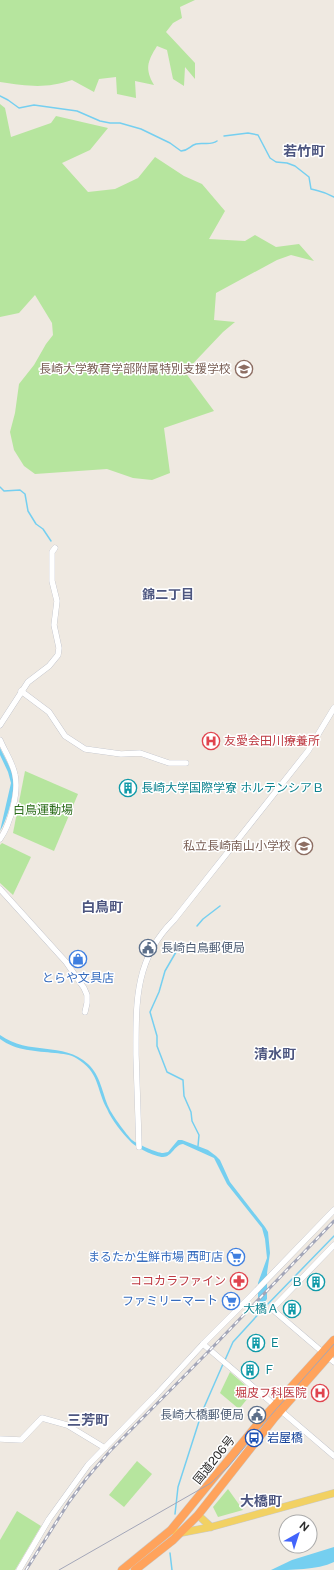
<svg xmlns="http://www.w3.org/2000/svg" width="334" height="1570" viewBox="0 0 334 1570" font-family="'Public Sans','Noto Sans JP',sans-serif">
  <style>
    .green { fill: #b6e59e }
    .water { fill: #75cff0 }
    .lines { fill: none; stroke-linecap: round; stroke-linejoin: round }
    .stream { stroke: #75cff0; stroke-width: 1.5 }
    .minor-casing { stroke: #b4b7c1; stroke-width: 6 }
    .major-casing { stroke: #c9c9c9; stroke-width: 8 }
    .highway-casing { stroke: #c9c9c9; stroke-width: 9 }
    .minor { stroke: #fff; stroke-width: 5.5 }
    .major { stroke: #f2d163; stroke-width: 7 }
    .highway { stroke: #ffa35c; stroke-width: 8 }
    .tram { stroke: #a3a6b8; stroke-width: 1 }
    .rail-casing { stroke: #a3a6b8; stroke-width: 3 }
    .rail { stroke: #fff; stroke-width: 1.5; stroke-dasharray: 4.5; stroke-linecap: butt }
    .labels { text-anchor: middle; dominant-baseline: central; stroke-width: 3; stroke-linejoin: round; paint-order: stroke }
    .education-label { font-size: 12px; fill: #785e54; stroke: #fff; text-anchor: end }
    .health-label { font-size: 12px; fill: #be3a42; stroke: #fff; text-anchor: end }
    .culture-label { font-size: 12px; fill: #0d838f; stroke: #fff; text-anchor: start }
    .park-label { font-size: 12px; fill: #2c6e1b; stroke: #fff }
    .service-label { font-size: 12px; fill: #4e5e75; stroke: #fff; text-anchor: start }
    .shop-label { font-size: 12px; fill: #366cbe; stroke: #fff; text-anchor: end }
    .transit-label { font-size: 12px; fill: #164399; stroke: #fff; text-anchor: start }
    .street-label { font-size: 12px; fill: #2e2e2e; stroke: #fff }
    .neighbourhood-label { font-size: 13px; font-weight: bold; fill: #4d5680; stroke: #fff }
    .quarter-label { font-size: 14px; font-weight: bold; fill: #4d5680; stroke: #fff }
  </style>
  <rect width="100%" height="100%" fill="#efe9e1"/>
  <!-- green -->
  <g class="green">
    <path d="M0,0H195L180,7L182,18L173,23L166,32L195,63V79L185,67L184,86L173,79L167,50L157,46C147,62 145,69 154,85L135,81L136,98L117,94L116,77L99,79L94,92L72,80C45,89 28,86 0,82Z"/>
    <polygon points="0,104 5,108 11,137 51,123 56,116 108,128 90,150 62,163 88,192 115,189 138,178 155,157 184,176 202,184 225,211 209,239 245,241 255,235 276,247 299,244 314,261 291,255 277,260 216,293 214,320 235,322 223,332 185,372 214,411 164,428 170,473 152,480 133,478 107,469 35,474 24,466 14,450 10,432 15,413 19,384 34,365 46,344 53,335 52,323 35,295 19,313 0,317"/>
    <polygon points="25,771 78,794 54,851 13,833"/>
    <polygon points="2,843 31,857 13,895 0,883 0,845"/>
    <polygon points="230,1372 253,1392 239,1409 220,1393"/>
    <polygon points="137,1461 152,1474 124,1507 109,1495"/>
    <polygon points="228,1489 243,1510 218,1517 213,1507"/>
    <polygon points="17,1511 41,1526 15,1570 0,1570 0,1540"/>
  </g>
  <!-- water -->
  <g class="water">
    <path d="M0,748C4,757 11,767 13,777C16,790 7,820 0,831L11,783L8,772L0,755Z"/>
    <path d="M0,1035C29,1056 63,1041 88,1064C101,1076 102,1093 109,1108C112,1115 127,1135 132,1140C137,1144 157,1153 163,1153L168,1152L178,1140H182L208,1150L216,1156L220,1160L230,1182L265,1227L268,1232L270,1253L267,1273V1299L258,1311V1283L267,1258L265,1239L262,1228L227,1184L214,1158L183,1144C174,1145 172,1157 163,1157C155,1157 135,1147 130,1141C123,1134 111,1119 107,1109C96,1089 100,1072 76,1058C70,1054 63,1054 55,1053C36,1051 16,1051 0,1039Z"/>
    <path d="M334,1547V1562C317,1570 291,1570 271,1570L292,1560Z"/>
  </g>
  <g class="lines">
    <!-- stream -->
    <g class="stream">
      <path d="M0,96L8,100L19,108L34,105L77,111L100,121L110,123H120L141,129L170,143L181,151C190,150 189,146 196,144C203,142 210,146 217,141"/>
      <path d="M224,136L248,133L258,135L270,158L276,162L287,163L295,166L309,177L311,189C322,192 323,191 334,197"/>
      <polyline points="0,487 4,491 20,490 25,494 28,511 36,524 43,529 51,541"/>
      <polyline points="197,926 203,919 220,906"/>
      <polyline points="176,952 165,971 159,992 150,1012 157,1036 157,1046 167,1072 183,1080 184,1096 191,1112 192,1121 199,1135 198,1146"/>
      <polyline points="225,1360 233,1342 264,1308 334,1236"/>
      <polyline points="175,1514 178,1487 202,1412 223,1364"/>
      <polyline points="170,1553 172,1570"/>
    </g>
    <defs>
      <g id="minor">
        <polyline points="21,691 49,712 65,736 85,749 121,754 140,753 169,763 186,763"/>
        <polyline points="0,725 28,682 49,666 58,655 59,648 54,625 57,601 52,581 52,552 55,548"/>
        <path d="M0,740C5,752 13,763 15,775C19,792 10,825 0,839"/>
        <polyline points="0,889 66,962 84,988 87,995 87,1003 85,1012"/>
        <path d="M139,1147C138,1116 137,1086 136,1055C136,1004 134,959 174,920L308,751L334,708"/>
        <polyline points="334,1245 272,1309 334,1362"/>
        <polyline points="203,1344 334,1456"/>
        <polyline points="0,1439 21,1440 42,1418 67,1425 105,1448"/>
        <polyline points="19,1570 49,1519 88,1465 157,1394 203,1344 250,1297 334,1210"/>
      </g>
      <g id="major">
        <polyline points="198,1515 211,1527"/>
        <polyline points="171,1530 180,1533 211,1527 334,1493"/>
      </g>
      <g id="highway">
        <polyline points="122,1570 171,1530 257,1425 334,1340"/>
        <polyline points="135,1570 173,1540 198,1515 275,1417 334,1350"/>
      </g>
    </defs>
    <!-- minor casing -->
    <use href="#minor" class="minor-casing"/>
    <!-- major casing -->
    <use href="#major" class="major-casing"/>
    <!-- highway casing -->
    <use href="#highway" class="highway-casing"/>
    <!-- minor -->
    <use href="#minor" class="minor"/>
    <!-- major -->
    <use href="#major" class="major"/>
    <!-- highway -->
    <use href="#highway" class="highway"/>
    <!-- tram -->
    <polyline class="tram" points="59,1570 211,1483 228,1467 272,1414 334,1344"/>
    <defs>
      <polyline id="rail" points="26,1570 69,1502 86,1479 110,1451 210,1350 334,1221"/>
    </defs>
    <!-- rail casing -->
    <use href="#rail" class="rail-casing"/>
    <!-- rail -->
    <use href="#rail" class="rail"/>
  </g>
  <!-- icons -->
  <defs>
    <symbol id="school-ring" viewBox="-11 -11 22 22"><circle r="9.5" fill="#fff" stroke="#8d6e63" stroke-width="1.5"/><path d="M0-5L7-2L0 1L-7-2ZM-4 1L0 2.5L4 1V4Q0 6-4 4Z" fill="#8d6e63"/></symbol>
    <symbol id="hospital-ring" viewBox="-11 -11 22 22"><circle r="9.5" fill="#fff" stroke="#e0444e" stroke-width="1.5"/><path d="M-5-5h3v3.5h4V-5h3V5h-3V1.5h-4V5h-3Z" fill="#e0444e"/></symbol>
    <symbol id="building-ring" viewBox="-11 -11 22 22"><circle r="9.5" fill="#fff" stroke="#0f9aa8" stroke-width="1.5"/><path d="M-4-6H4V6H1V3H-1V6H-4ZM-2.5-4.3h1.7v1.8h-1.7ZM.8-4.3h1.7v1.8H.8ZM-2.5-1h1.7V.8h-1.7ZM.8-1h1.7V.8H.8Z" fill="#0f9aa8"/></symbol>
    <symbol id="civic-ring" viewBox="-11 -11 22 22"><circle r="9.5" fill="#fff" stroke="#5c6f8a" stroke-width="1.5"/><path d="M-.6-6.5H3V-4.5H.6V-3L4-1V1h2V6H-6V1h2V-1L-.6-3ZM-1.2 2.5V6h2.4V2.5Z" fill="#5c6f8a"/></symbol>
    <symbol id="shop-ring" viewBox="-11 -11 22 22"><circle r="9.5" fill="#fff" stroke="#3f7fe0" stroke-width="1.5"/><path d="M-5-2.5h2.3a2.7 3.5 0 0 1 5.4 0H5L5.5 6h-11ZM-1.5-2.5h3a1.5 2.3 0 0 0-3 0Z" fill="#3f7fe0"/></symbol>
    <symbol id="supermarket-ring" viewBox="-11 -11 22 22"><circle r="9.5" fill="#fff" stroke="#3f7fe0" stroke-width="1.5"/><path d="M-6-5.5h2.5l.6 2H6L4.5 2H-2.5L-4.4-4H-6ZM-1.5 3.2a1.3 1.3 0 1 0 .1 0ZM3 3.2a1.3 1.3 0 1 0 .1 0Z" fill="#3f7fe0"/></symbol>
    <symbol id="pharmacy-ring" viewBox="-11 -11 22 22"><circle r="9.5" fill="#fff" stroke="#e0444e" stroke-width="1.5"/><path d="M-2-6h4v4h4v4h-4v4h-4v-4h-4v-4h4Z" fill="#e0444e"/></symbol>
    <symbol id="bus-ring" viewBox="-11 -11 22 22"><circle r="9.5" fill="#fff" stroke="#1a4fb4" stroke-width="1.5"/><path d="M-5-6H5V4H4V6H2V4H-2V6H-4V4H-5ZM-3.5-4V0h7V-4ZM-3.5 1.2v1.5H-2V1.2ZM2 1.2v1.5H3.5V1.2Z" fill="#1a4fb4"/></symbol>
  </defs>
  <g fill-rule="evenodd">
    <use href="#school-ring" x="234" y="359" width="20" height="20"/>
    <use href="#hospital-ring" x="201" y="731" width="20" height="20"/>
    <use href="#building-ring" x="118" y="778" width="20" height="20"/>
    <use href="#school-ring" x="294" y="836" width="20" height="20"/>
    <use href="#civic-ring" x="138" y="938" width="20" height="20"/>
    <use href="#shop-ring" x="68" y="949" width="20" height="20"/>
    <use href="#supermarket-ring" x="226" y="1247" width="20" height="20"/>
    <use href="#pharmacy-ring" x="229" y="1271" width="20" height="20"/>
    <use href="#building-ring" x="306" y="1272" width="20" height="20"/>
    <use href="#supermarket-ring" x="221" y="1291" width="20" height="20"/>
    <use href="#building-ring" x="282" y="1299" width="20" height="20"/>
    <use href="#building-ring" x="246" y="1333" width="20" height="20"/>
    <use href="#building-ring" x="240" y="1360" width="20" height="20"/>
    <use href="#hospital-ring" x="310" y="1383" width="20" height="20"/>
    <use href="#civic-ring" x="247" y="1405" width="20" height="20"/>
    <use href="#bus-ring" x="244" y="1428" width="20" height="20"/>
  </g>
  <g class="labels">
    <!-- education labels -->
    <g class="education-label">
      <text x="231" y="369">長崎大学教育学部附属特別支援学校</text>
      <text x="291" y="846">私立長崎南山小学校</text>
    </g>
    <!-- health labels -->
    <g class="health-label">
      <text x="224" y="741" text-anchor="start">友愛会田川療養所</text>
      <text x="226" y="1281">ココカラファイン</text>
      <text x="307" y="1393">堀皮フ科医院</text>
    </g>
    <!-- culture labels -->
    <g class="culture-label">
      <text x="141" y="788">長崎大学国際学寮 ホルテンシアＢ</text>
      <text x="303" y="1282" text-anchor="end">Ｂ</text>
      <text x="279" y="1309" text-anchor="end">大橋Ａ</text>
      <text x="269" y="1343">Ｅ</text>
      <text x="263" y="1370">Ｆ</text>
    </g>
    <!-- park labels -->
    <g class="park-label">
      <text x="43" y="810">白鳥運動場</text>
    </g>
    <!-- service labels -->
    <g class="service-label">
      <text x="161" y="948">長崎白鳥郵便局</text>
      <text x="244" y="1415" text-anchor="end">長崎大橋郵便局</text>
    </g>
    <!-- shop labels -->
    <g class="shop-label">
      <text x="78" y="978" text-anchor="middle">とらや文具店</text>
      <text x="223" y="1257">まるたか生鮮市場 西町店</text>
      <text x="218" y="1301">ファミリーマート</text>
    </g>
    <!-- transit labels -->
    <g class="transit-label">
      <text x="267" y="1438">岩屋橋</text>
    </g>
    <!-- street labels -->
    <g class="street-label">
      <text transform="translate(214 1460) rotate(-51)">国道206号</text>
    </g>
    <!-- neighbourhood labels -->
    <g class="neighbourhood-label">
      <text x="168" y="594">錦二丁目</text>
    </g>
    <!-- quarter labels -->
    <g class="quarter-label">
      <text x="304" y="151">若竹町</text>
      <text x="102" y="907">白鳥町</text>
      <text x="275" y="1054">清水町</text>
      <text x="88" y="1420">三芳町</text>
      <text x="261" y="1501">大橋町</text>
    </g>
  </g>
  <!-- north arrow -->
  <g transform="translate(298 1534) rotate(39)"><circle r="19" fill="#ffffff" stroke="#ababab"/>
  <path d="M0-3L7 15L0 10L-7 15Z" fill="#4264fb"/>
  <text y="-6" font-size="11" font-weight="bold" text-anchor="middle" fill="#2e2e2e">N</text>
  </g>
</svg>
